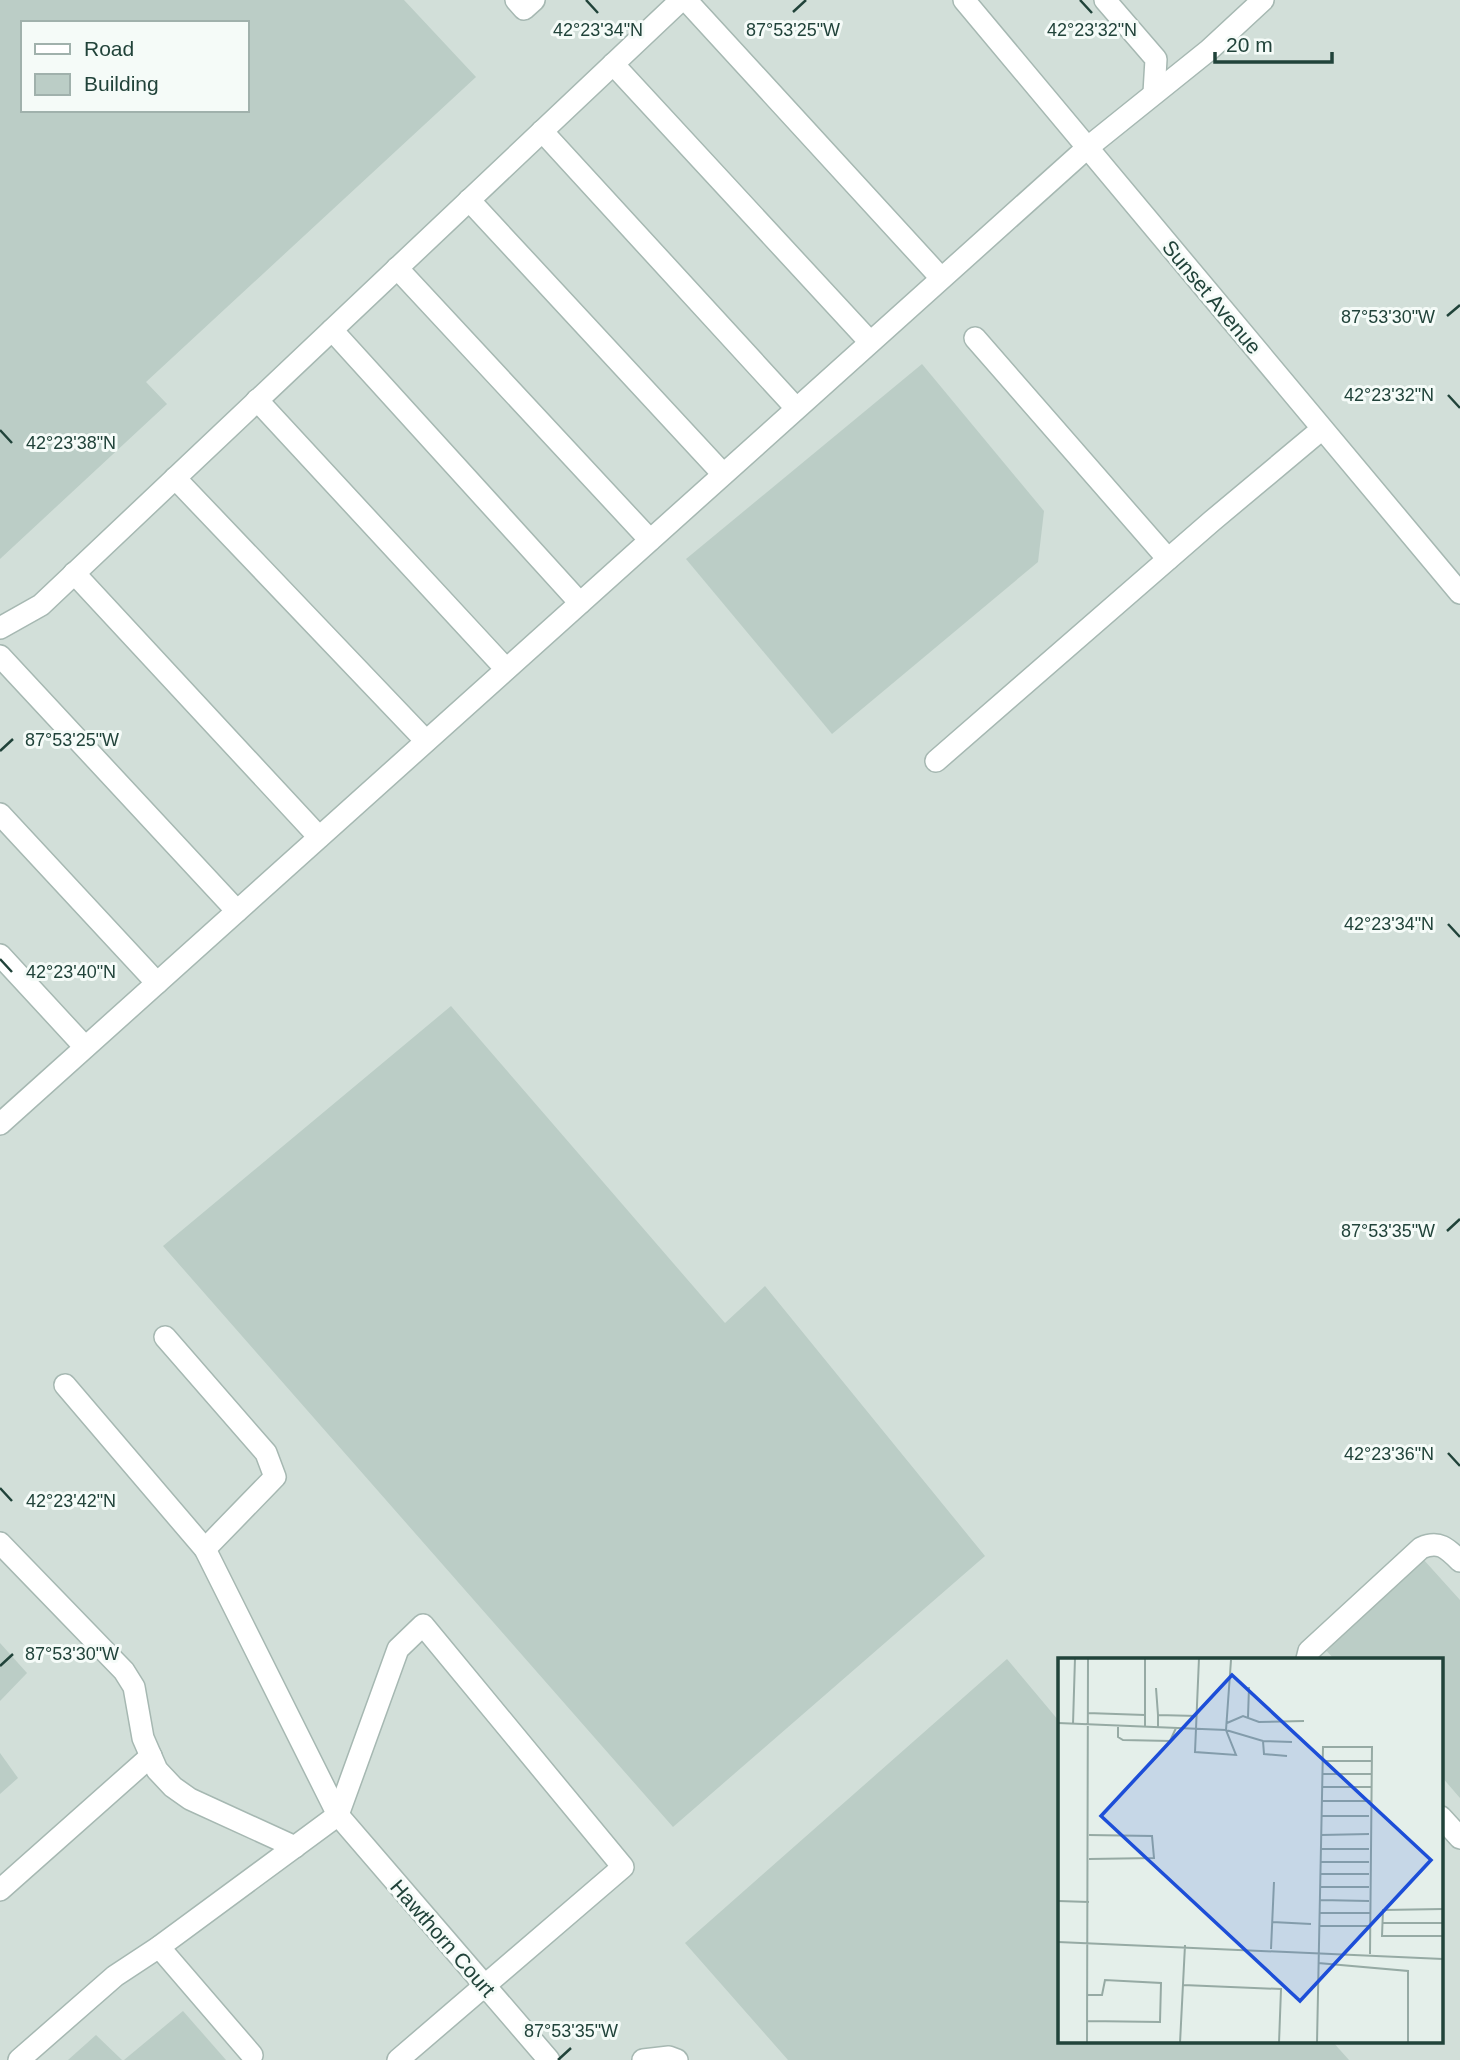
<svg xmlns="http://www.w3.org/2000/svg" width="1460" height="2060" viewBox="0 0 1460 2060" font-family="Arial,sans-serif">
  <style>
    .built { fill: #d2dfd9; fill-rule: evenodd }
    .building { fill: #bbcdc6; fill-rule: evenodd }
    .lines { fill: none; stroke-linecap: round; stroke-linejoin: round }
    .minor-casing { stroke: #a6b8b2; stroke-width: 24 }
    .minor { stroke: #fff; stroke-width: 21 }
    .ticks { fill: none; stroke: #21433a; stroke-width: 2.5 }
    .labels { text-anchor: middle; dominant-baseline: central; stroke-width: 6; stroke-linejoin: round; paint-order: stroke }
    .street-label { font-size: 21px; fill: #21433a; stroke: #f5fbf8 }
    .inset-road { fill: none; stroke: #96aaa4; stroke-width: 2 }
    .view { fill: #1d4ed8; fill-opacity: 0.15; stroke: #1d4ed8; stroke-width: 3.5 }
    .inset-edge { fill: none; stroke: #21433a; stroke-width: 3.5 }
    .ticks-label { font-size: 18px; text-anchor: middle; fill: #21433a; stroke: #f5fbf8; stroke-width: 6; stroke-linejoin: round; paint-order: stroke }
  </style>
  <rect width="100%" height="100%" fill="#e4efea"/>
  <!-- built -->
  <path class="built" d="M0,0H1460V2060H0ZM23,23H247V110H23ZM1059,1659H1441V2041H1059Z"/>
  <!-- building -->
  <g class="building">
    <path d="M0,0H404L476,77L146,382L167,404L0,559ZM23,23H247V110H23Z"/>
    <polygon points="922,364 1044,511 1038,562 832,734 686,559"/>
    <polygon points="451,1006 725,1323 765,1286 985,1556 673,1827 163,1246"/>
    <polygon points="1423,1559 1460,1600 1460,1798 1441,1776 1441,1659 1334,1659 1324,1648"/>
    <polygon points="0,1643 27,1673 0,1701"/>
    <polygon points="1007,1659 1059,1721 1059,2041 1332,2041 1349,2060 788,2060 685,1943"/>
    <polygon points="0,1753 18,1778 0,1794"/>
    <polygon points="183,2011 226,2060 124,2060"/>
    <polygon points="96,2035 122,2060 68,2060"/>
  </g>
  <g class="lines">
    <defs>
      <g id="minor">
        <polyline points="516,0 524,9 534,0"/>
        <polyline points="686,0 941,278"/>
        <polyline points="964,0 1460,593"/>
        <polyline points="1105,0 1156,59 1154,93"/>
        <polyline points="613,64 870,342"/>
        <polyline points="542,131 796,408"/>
        <polyline points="469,200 723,474"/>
        <polyline points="397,268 650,540"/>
        <polyline points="332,330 580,603"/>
        <polyline points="975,338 1168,559"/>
        <polyline points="257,400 506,669"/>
        <polyline points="175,478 426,741"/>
        <polyline points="74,573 319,837"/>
        <polyline points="0,628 41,605 681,0"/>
        <polyline points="0,656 237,911"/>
        <polyline points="936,761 1212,521 1322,429"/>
        <polyline points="0,814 157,983"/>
        <polyline points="0,955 85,1047"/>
        <polyline points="0,1124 1087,148 1209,50 1263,0"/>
        <polyline points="165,1337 266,1453 275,1477 205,1549"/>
        <polyline points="65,1385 205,1549 338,1815 549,2060"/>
        <polyline points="0,1543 124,1671 134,1687 143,1738 157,1770 173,1787 190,1799 295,1847"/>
        <path d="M1307,1659L1309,1651L1421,1548C1439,1540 1447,1548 1460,1561"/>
        <polyline points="1441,1817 1460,1838"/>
        <polyline points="0,1890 151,1756"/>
        <polyline points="159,1947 252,2055"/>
        <polyline points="19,2060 115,1976 159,1947 338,1815 398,1649 423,1625 623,1867 398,2060"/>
        <polyline points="643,2060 669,2057 677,2060"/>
      </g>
    </defs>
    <!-- minor casing -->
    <use href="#minor" class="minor-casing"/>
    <!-- minor -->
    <use href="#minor" class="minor"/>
  </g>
  <!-- ticks -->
  <path class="ticks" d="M586,0L598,13M1080,0L1092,13M793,12L806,0M1447,316L1460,305M1448,395L1460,408M0,430L12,443M0,751L13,739M1448,924L1460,937M0,959L12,972M1447,1231L1460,1219M1448,1453L1460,1466M0,1488L12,1501M0,1666L13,1654M558,2060L571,2048"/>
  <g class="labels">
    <!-- street labels -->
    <g class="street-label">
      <text transform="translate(1212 297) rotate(50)">Sunset Avenue</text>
      <text transform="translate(443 1938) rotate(49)">Hawthorn Court</text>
    </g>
  </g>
  <!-- overview -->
  <g transform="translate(1058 1658)">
    <rect width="385" height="385" fill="#e4efea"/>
    <path class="inset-road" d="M141,0L137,94L178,97L168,72L173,2M98,30L100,57M29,55L87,57M190,59L191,29M0,65L168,72L205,83L234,84M169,65L185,58L201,64L246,63M15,66L17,0M60,67V79L65,82L112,83L118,70M87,69V0M100,69V57L139,58M205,83L206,96L229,98M265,103H314M264,116H314M264,129H314M264,143H313M264,158H311M263,177L311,176M263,191H311M31,201L96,200L94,178L31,177M263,204H311M262,216H311M262,229H311M262,242L311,243M0,243L31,244M385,251L325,252L324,278H385M262,255H312M214,264L253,266M325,265H385M262,268H312M0,284L385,301M213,291L216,224M260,305L350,313V385M125,327L223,331L221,385M29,363L102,364L103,325L47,322L44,337H29M29,385L30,0M122,385L127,287M259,385L265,89H314L312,296"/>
    <path class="view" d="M174,17L373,202L242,343L43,158Z"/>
    <rect width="385" height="385" class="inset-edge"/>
  </g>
  <g class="ticks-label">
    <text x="793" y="36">87°53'25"W</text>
    <text x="598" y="36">42°23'34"N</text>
    <text x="1092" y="36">42°23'32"N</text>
    <text x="1388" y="323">87°53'30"W</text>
    <text x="1389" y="401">42°23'32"N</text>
    <text x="71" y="449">42°23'38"N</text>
    <text x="72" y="746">87°53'25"W</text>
    <text x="1389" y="930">42°23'34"N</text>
    <text x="71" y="978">42°23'40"N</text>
    <text x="1388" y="1237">87°53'35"W</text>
    <text x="1389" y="1460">42°23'36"N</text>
    <text x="71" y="1507">42°23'42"N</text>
    <text x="72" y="1660">87°53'30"W</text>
    <text x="571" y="2037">87°53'35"W</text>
  </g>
  <!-- legend -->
  <rect x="21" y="21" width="228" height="91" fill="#f5fbf8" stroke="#a0b1ac" stroke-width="2"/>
  <rect x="35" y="44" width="35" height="10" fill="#ffffff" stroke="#a0b1ac" stroke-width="2"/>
  <text x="84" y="56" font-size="21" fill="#21433a">Road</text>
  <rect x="35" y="74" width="35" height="21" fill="#bbcdc6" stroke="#a0b1ac" stroke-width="2"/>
  <text x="84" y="91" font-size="21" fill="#21433a">Building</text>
  <!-- scale -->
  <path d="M1215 52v10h117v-10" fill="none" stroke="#21433a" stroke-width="3.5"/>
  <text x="1226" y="52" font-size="21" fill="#21433a" stroke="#f5fbf8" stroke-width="5" paint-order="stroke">20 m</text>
</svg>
